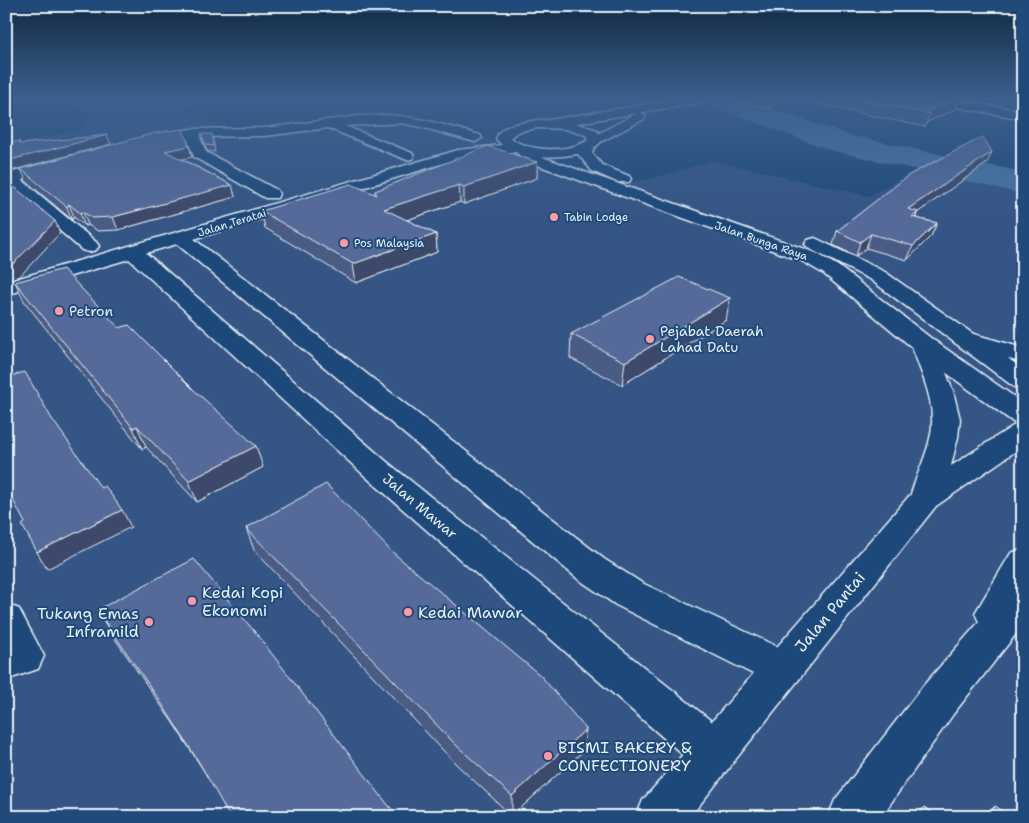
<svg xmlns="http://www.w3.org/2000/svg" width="1029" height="823" viewBox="0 0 1029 823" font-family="'Shantell Sans',sans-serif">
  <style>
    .built { fill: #345785 }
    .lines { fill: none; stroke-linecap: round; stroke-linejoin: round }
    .river { fill: #4a76a5; fill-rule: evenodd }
    .minor-casing { stroke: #e8f1f8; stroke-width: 3 }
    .tertiary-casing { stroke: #e8f1f8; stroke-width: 3 }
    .minor { fill: #1f4a7a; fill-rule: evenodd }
    .tertiary { fill: #1f4a7a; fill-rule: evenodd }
    .wall { fill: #4b5b84; stroke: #e8f1f8 }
    .shaded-wall { fill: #3d4a6b; stroke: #e8f1f8 }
    .building { fill: #576a99; stroke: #e8f1f8 }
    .poi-dot { fill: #ff9aa2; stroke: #1f4a7a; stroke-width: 2 }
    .labels { text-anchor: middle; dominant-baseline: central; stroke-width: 4; stroke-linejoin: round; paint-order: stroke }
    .far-poi-label { font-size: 11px; fill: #e8f1f8; stroke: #1f4a7a; text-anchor: start }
    .far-street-label { font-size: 11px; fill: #e8f1f8; stroke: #1f4a7a }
    .poi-label { font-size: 14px; fill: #e8f1f8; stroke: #1f4a7a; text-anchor: start }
    .street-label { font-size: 14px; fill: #e8f1f8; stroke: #1f4a7a }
    .near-poi-label { font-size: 16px; fill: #e8f1f8; stroke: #1f4a7a; text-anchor: start }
    .near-street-label { font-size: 16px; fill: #e8f1f8; stroke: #1f4a7a }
  </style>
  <rect width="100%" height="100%" fill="#1f4a7a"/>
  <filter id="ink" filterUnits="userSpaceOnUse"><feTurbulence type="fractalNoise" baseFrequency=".02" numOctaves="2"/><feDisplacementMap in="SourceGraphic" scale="10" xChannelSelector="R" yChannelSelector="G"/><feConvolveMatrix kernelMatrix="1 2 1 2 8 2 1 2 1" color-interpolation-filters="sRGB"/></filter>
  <g filter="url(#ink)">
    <!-- built -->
    <polygon class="built" points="50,99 205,99 185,110 232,131 366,117 445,126 495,141 607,187 649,179 714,161 869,196 924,165 1023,186 1023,331 1014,332 1014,340 1010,348 1023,351 1023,817 6,817 6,146 80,129 93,115"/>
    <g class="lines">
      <!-- river -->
      <polygon class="river" points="706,99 744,99 849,135 1023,172 1023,194 830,150 710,105"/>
      <defs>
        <g id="minor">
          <polygon points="926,99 951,99 1023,111 1023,119 932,103"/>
          <path d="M390,115C421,117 450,127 480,135L482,138L475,142L421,127L401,123L345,126L412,153L414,156L412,159L407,160L328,128L265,136L200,137L206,152L277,190L279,194L277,198H265L194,157L187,138L148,144L141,140L148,136L191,129L265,128L359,116Z"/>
          <path d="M538,120L572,122L597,130L602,141L594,148L592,153L602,165L629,176L631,179L629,182H617L592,171L578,154L563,156L542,157L816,253L838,266L932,339L1023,403V425L1013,422L914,349L824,274L802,261L540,166L524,160L516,152L464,157L194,239L604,559L642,583L797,656L803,669L797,682L783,687L769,682L616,605L578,579L177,244L146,253L387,462L730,736L736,752L730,768L714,774L698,768L365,476L129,259L6,295V282L458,150L502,145L496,139C500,123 524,123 538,120ZM538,128L565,129L586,135L588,140C567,153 530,152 510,138L517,132Z"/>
          <polygon points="58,160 63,162 66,165 63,168 22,180 96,242 99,246 96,250 89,252 82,250 6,184 6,174"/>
          <polygon points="815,238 885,272 1023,369 1023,389 1014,387 871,280 808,248 805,244 808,240"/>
          <polygon points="6,604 19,609 44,656 38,669 6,680"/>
        </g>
        <g id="tertiary">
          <polygon points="679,99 705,99 699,103 641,112 646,116 644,119 595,145 590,144 588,141 590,138 637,113 548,128 541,124 548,120"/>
          <polygon points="963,331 1023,348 1023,363 955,343 951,338 955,333"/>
          <path d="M923,337L932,339L935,344L953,391L960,419L958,437L951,466L1013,426L1023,423V446L936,506L690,817H636L643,800L911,494C918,470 933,444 932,419C932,393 919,368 911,344L914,339Z"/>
          <polygon points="1023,549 1023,625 954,713 881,817 828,817 835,800 924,685 979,622 975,613 1011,553"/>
        </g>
      </defs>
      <!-- minor casing -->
      <use href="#minor" class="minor-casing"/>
      <!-- tertiary casing -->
      <use href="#tertiary" class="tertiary-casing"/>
      <!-- minor -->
      <use href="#minor" class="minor"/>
      <!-- tertiary -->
      <use href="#tertiary" class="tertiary"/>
    </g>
    <!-- wall -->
    <g class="wall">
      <polygon points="732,99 784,99 769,108 738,102"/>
      <polygon points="793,99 960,99 956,109 927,122 925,127"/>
      <polygon points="961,99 981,99 975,101"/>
      <polygon points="201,134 213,139 215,152 207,151"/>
      <polygon points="189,146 192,157 182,159 232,185 235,197 118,230 98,231 88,225 85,226 74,217 72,220 26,181 21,169"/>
      <polygon points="537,162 537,178 464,204 460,202 407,220 436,234 437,252 356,283 265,228 261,211 375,195 375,191"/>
      <polygon points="987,163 917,213 916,218 937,223 931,236 907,260 866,248 856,256 833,245 837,231"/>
      <polygon points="15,282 119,328 263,467 197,502 146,447 142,449 24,301"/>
      <polygon points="730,298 726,320 622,385 570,358 571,334"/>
      <polygon points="246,528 583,751 512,816 457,765 254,550"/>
      <polygon points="97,610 385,801 211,782 173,723 111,633"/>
      <polygon points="995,806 1011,817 984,817"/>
      <polygon points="924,807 938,817 916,817"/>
    </g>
    <!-- shaded-wall -->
    <g class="shaded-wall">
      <polygon points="771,99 784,99 769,108"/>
      <polygon points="956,99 960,99 956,109 927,122 930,114 926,111"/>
      <polygon points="107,135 111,144 6,172 6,161"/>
      <polygon points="189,146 192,157 169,162 165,151"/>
      <polygon points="992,152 987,163 917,213 913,225 908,209"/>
      <polygon points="537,162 537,178 464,204 464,187"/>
      <polygon points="232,185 235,197 118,230 113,217"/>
      <polygon points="459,185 460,202 386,227 384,209"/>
      <polygon points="69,204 74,217 72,220 67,207"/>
      <polygon points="83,212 88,225 85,226 80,213"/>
      <polygon points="55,221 60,233 20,276 7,280 6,278 6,265"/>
      <polygon points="937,223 931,236 907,260 913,246"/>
      <polygon points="436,234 437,252 356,283 353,264"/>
      <polygon points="871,234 866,248 856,256 860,242"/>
      <polygon points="730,298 726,320 622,385 625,362"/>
      <polygon points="137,426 146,447 142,449 133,428"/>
      <polygon points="256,446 263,467 197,502 189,481"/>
      <polygon points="122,510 131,527 47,569 37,552"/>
      <polygon points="586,729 583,751 512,816 512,796"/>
    </g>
    <!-- building -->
    <g class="building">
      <polygon points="856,99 956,99 926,111 930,114"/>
      <polygon points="183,129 189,146 165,151 232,185 113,217 92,218 83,212 80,213 69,204 67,207 21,169 155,133"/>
      <polygon points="201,134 212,134 214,146 206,145"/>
      <polygon points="107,135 6,161 6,144 19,141 20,144"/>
      <polygon points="983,137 992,152 908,209 918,212 912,217 937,223 913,246 871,234 860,242 837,231 909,175"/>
      <polygon points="488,146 537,162 464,187 459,185 384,209 436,234 353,264 261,211 351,184 377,195 375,191"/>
      <polygon points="6,180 55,221 14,263 6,265"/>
      <polygon points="63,269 119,328 129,325 194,390 256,446 189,481 137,426 133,428 15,282"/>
      <polygon points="679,277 730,298 625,362 571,334"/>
      <polygon points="25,372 52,419 101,488 105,486 122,510 37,552 22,525 25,523 6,486 6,377"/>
      <polygon points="326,484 391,551 541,676 586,729 512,796 455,744 246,528"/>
      <polygon points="194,559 259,637 385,801 398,817 230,817 200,764 160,701 97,610"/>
      <polygon points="995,806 1011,817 990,817"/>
      <polygon points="924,807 938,817 919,817"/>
    </g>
  </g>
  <!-- sky -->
  <linearGradient id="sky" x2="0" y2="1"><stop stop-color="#112943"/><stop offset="0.46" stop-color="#3c608d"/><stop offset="1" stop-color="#3c608d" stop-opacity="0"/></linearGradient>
  <rect width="1029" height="214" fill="url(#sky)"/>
  <!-- markers -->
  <g class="poi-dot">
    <circle cx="554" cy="217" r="5"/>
    <circle cx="344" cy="243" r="5"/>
    <circle cx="59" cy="311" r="5"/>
    <circle cx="650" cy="339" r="5"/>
    <circle cx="192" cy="601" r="5"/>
    <circle cx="408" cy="612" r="5"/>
    <circle cx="149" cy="622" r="5"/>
    <circle cx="548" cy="756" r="5"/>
  </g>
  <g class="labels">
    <!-- far-poi labels -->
    <g class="far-poi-label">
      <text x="564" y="217">Tabin Lodge</text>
      <text x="354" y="243">Pos Malaysia</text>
    </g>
    <!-- far-street labels -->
    <g class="far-street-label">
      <text transform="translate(232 223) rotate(-17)">Jalan Teratai</text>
      <text transform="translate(761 241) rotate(19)">Jalan Bunga Raya</text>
    </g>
    <!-- poi labels -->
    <g class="poi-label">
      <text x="69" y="311">Petron</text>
      <text x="660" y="331">Pejabat Daerah<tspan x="660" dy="16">Lahad Datu</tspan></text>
    </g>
    <!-- street labels -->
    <g class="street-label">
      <text transform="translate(420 506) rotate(40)">Jalan Mawar</text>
    </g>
    <!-- near-poi labels -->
    <g class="near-poi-label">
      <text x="202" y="592">Kedai Kopi<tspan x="202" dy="18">Ekonomi</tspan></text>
      <text x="418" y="612">Kedai Mawar</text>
      <text x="139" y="613" text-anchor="end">Tukang Emas<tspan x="139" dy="18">Inframild</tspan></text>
      <text x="558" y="747">BISMI BAKERY &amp;<tspan x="558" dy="18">CONFECTIONERY</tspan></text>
    </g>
    <!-- near-street labels -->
    <g class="near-street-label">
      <text transform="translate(830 612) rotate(-50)">Jalan Pantai</text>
    </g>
  </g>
  <!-- margin -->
  <rect width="1029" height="823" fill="none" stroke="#1f4a7a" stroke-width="25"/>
  <rect x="12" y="12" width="1004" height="798" fill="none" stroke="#e8f1f8" stroke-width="2" filter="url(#ink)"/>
</svg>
